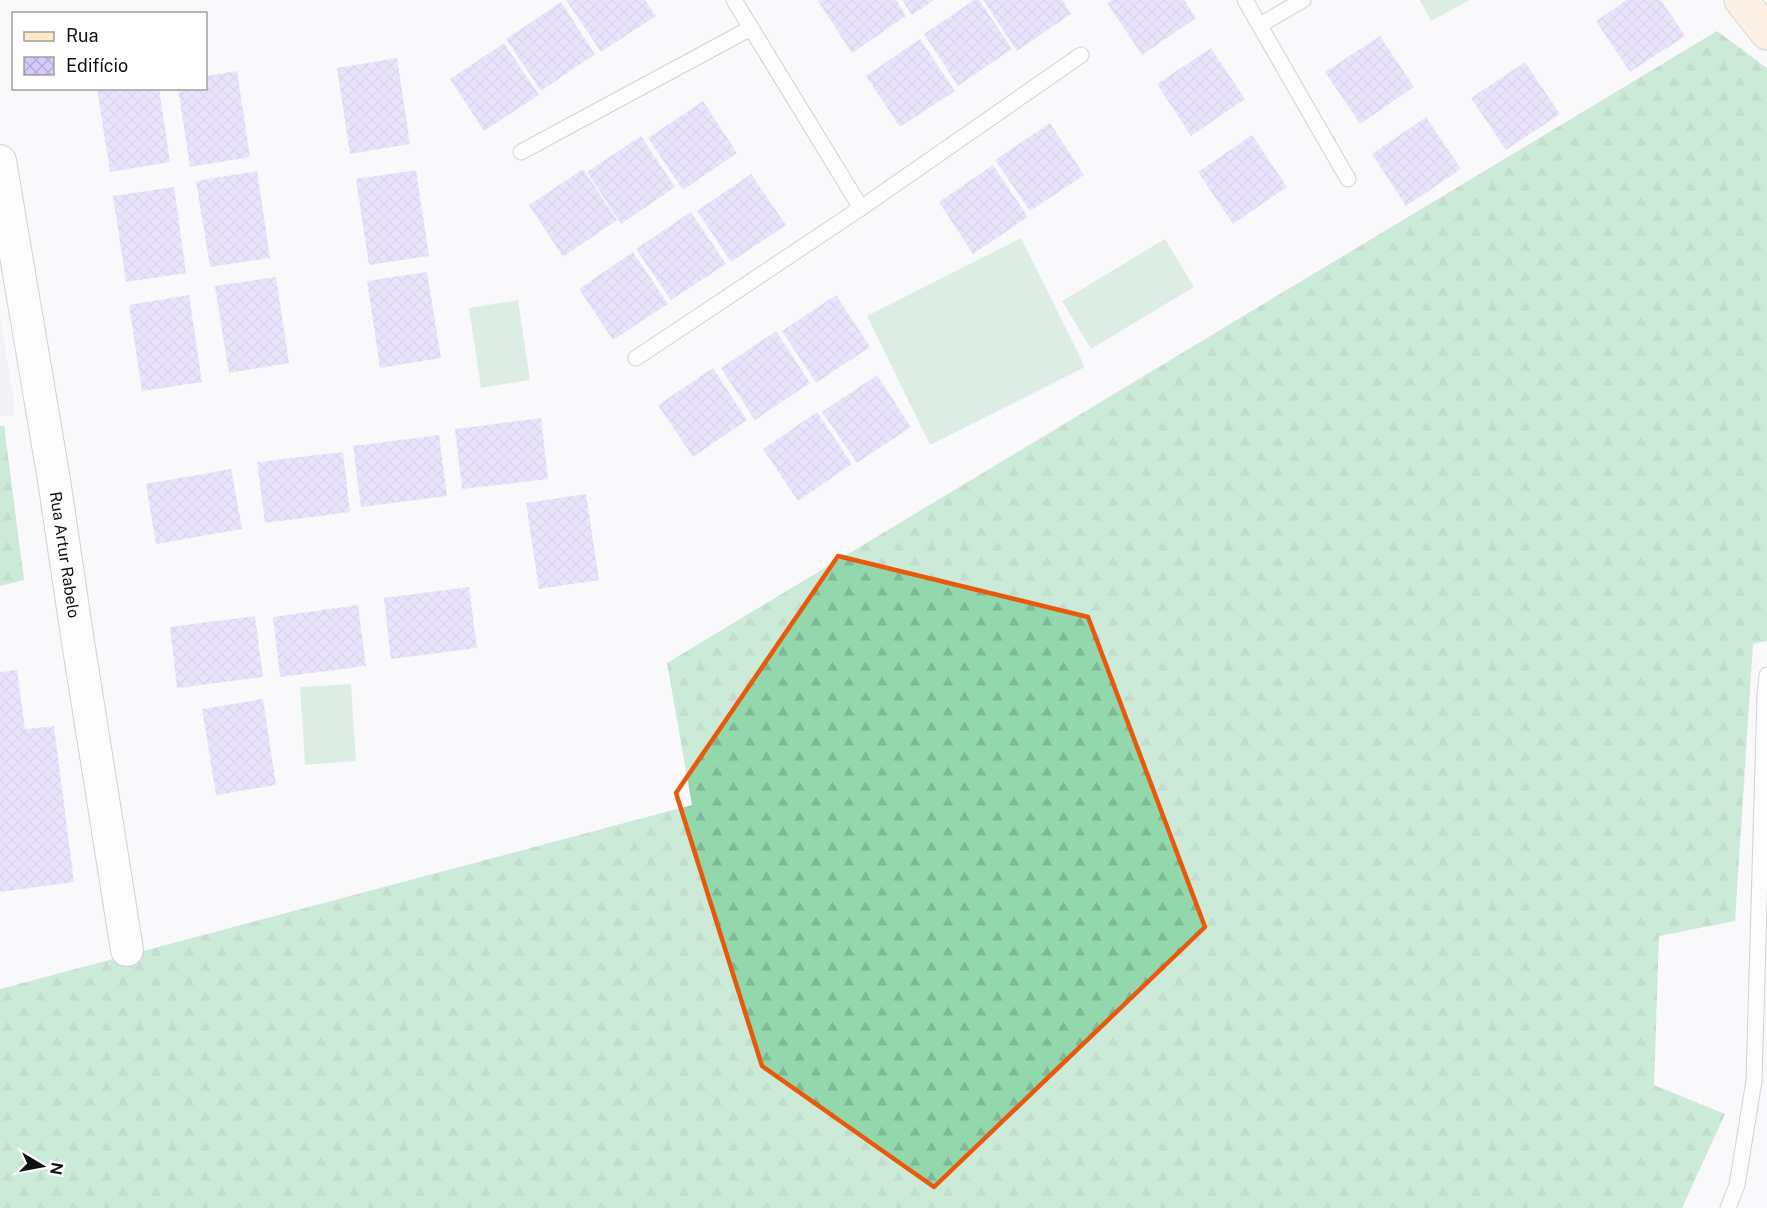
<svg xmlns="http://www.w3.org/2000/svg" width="1767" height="1208" viewBox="0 0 1767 1208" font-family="'Public Sans',sans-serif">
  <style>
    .built { fill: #e9ecf4 }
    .forest { fill: url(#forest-firs) }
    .pitch { fill: #b9e1c7 }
    .building { fill: url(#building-cross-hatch) }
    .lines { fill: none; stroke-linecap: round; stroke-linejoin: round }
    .service-casing { stroke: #a0a1a3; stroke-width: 17 }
    .minor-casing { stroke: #a0a1a3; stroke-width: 34 }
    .secondary-casing { stroke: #a0a1a3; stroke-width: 35 }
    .service { stroke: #fff; stroke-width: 15 }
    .minor { stroke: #fff; stroke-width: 32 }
    .secondary { stroke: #ffe7c7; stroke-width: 33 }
    .marked { fill: none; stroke: #e8590c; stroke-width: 4.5; stroke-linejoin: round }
    .labels { text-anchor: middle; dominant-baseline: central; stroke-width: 4.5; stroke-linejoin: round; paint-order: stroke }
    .street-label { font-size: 16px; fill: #111112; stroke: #fff }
  </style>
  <defs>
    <pattern id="forest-firs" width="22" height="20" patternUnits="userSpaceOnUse" patternTransform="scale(1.5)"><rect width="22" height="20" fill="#93d7ad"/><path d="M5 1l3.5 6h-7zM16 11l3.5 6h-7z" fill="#7eb894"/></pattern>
    <pattern id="building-cross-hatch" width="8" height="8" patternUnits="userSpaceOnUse" patternTransform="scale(1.5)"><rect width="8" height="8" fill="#d6c9fd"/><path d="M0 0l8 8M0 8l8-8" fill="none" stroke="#b7acd8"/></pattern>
  </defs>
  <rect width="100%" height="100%" fill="#f9f9fb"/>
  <!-- built -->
  <polygon class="built" points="0,316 16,416 0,416"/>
  <!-- forest -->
  <g class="forest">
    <polygon points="1717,31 1767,68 1767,641 1753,644 1735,921 1659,936 1654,1085 1725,1114 1682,1208 0,1208 0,989 692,805 667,663"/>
    <polygon points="0,426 4,426 24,580 0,586"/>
  </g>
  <!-- pitch -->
  <g class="pitch">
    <polygon points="1420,0 1470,0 1431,21"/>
    <polygon points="1021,238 1085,367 930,445 867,316"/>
    <polygon points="1165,239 1194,287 1091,349 1062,301"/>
    <polygon points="518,300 530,380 481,388 469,308"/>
    <polygon points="351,684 356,761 305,765 300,687"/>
  </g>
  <!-- building -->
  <g class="building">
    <polygon points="566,0 645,0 656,16 601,52"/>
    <polygon points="819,0 896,0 906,16 852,53 818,1"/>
    <polygon points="902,0 934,0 912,15"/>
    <polygon points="974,0 979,0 1012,49 958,86 924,34"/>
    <polygon points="983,0 1062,0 1071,14 1017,51"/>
    <polygon points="1111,0 1184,0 1196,18 1142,55 1107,3"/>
    <polygon points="1627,0 1661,0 1685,36 1630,72 1596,21"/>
    <polygon points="561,2 595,54 541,91 506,39"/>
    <polygon points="1380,36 1414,87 1360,124 1325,72"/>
    <polygon points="920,39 955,91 900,127 866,76"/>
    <polygon points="504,43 539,95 484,131 450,79"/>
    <polygon points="1211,48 1245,99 1191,136 1157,84"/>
    <polygon points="397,58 410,144 350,154 337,68"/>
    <polygon points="1525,62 1560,114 1506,150 1471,98"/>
    <polygon points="237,71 250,157 190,167 178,88 206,88 206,76"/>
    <polygon points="97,88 159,88 170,162 110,172"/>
    <polygon points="703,101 737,153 683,190 648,138"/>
    <polygon points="1426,117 1461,169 1406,206 1372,154"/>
    <polygon points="1050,123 1084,175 1030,211 995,160"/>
    <polygon points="1252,135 1287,187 1233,224 1198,172"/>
    <polygon points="641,136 675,187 621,224 587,172"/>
    <polygon points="993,165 1028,217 973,254 939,202"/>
    <polygon points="583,169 617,220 563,257 529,205"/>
    <polygon points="416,170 429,256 369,265 356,179"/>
    <polygon points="257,171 270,258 210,267 196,181"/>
    <polygon points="751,174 786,225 731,262 697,211"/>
    <polygon points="174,187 186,273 126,282 113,196"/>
    <polygon points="691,212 726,264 671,300 636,249"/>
    <polygon points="633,252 668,304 613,340 579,289"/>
    <polygon points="427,272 441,358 380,368 367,281"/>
    <polygon points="276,277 289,363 229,373 215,286"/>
    <polygon points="189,295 202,382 142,391 129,305"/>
    <polygon points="836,295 870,347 816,383 782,331"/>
    <polygon points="776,331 810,383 755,420 721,368"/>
    <polygon points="713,368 747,420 693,457 658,405"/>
    <polygon points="877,375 911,427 857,463 822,412"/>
    <polygon points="817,412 852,464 798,501 763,449"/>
    <polygon points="541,418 548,479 462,489 455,429"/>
    <polygon points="439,435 447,496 361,507 353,446"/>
    <polygon points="343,452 350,512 265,523 257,462"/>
    <polygon points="231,469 242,529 156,544 146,484"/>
    <polygon points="586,494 599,580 539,589 526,503"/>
    <polygon points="469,587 477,648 391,659 384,598"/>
    <polygon points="358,605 366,666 280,677 273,617"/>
    <polygon points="255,616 263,677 177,688 170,627"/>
    <polygon points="17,670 25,729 54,726 74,882 0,892 0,672"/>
    <polygon points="263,699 276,785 216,795 202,709"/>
  </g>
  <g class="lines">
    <defs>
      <g id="service">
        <polyline points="734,0 861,208"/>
        <polyline points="1245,0 1348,179"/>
        <polyline points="1260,25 1303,0"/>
        <polyline points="521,152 751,28"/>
        <polyline points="636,358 861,208 1081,55"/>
        <polyline points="1728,1208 1737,1185 1754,1081 1765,695 1767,675"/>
      </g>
      <g id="minor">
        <path id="s1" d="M0,161L54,480L78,642L127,950"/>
      </g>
      <polyline id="secondary" points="1741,0 1767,33"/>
    </defs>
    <!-- service casing -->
    <use href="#service" class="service-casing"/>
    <!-- minor casing -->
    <use href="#minor" class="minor-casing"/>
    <!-- secondary casing -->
    <use href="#secondary" class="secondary-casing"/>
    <!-- service -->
    <use href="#service" class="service"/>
    <!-- minor -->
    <use href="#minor" class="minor"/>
    <!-- secondary -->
    <use href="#secondary" class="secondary"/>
  </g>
  <!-- marked area -->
  <path d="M0 0H1767V1208H0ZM838,556L1088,617L1205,927L934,1187L762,1066L676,793Z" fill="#f9f9fb" fill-opacity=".55" fill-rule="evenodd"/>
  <path class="marked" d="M838,556L1088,617L1205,927L934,1187L762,1066L676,793Z"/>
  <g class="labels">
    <!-- street labels -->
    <g class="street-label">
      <text stroke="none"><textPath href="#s1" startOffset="399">Rua Artur Rabelo</textPath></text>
    </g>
  </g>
  <!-- legend -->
  <rect x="12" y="12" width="195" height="78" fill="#ffffff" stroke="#a0a0a0" stroke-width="1.5"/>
  <rect x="24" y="32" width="30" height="9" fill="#ffe7c7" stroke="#a0a0a0" stroke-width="1.5"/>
  <text x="66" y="42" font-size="18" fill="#111112">Rua</text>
  <rect x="24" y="57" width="30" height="18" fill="url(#building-cross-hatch)" stroke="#a0a0a0" stroke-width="1.5"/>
  <text x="66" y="72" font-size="18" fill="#111112">Edifício</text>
  <!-- north arrow -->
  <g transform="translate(42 1166) rotate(100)" stroke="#ffffff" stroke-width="4.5" paint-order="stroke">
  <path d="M0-4.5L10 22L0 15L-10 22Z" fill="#111112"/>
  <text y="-9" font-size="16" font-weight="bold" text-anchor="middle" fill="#111112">N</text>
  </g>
</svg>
